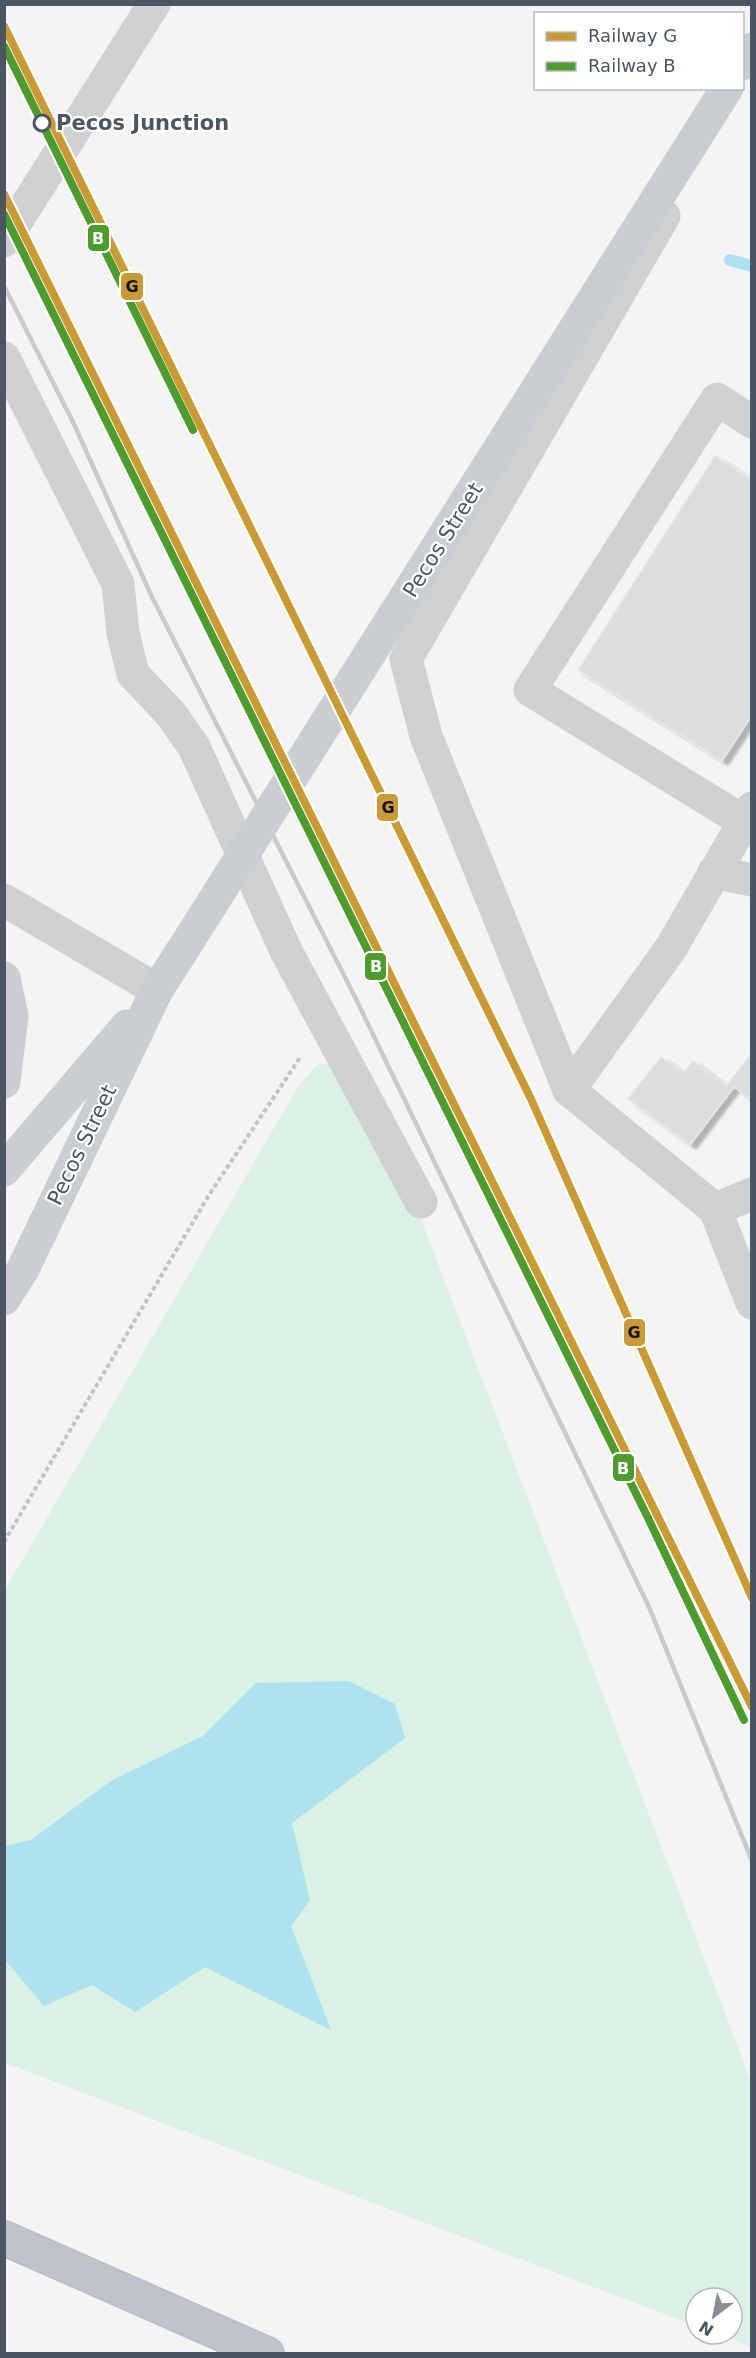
<svg xmlns="http://www.w3.org/2000/svg" width="756" height="2358" viewBox="0 0 756 2358" font-family="'DejaVu Sans',sans-serif">
  <style>
    .green { fill: #d9f2e3 }
    .water { fill: #aee2f0 }
    .lines { fill: none; stroke-linecap: round; stroke-linejoin: round }
    .stream { stroke: #aee2f0; stroke-width: 12 }
    .building { fill: #ddddde; stroke: #e5e6e7; stroke-width: 1.5; filter: url(#shadow) }
    .highway-casing { stroke: #b9bec3; stroke-width: 36 }
    .path { stroke: #bcc7c4; stroke-width: 4; stroke-dasharray: 4.5 3; stroke-linecap: butt }
    .minor { stroke: #ced0d2; stroke-width: 33 }
    .major { stroke: #caced1; stroke-width: 33 }
    .highway { stroke: #bec4c9; stroke-width: 33 }
    .rail { stroke: #c9cacc; stroke-width: 4.5 }
    .major-bridge { stroke: #caced1; stroke-width: 33 }
    .rail-1-casing { stroke: #fff; stroke-width: 12 }
    .rail-2-casing { stroke: #fff; stroke-width: 12 }
    .rail-1 { stroke: #ca9b32; stroke-width: 8 }
    .rail-2 { stroke: #4c9c2e; stroke-width: 8 }
    .stop-dot { fill: #fff; stroke: #4a5661; stroke-width: 3 }
    .labels { text-anchor: middle; dominant-baseline: central; stroke-width: 4.5; stroke-linejoin: round; paint-order: stroke }
    .stop-label { font-size: 21px; font-weight: bold; fill: #4a5661; stroke: #fff; text-anchor: start }
    .street-label { font-size: 21px; fill: #4a5661; stroke: #fff }
    .line-badge { stroke: #fff; stroke-width: 2 }
    .badge-label { font-size: 16px; text-anchor: middle; font-weight: bold; fill: #fff }
    .pale-badge-label { font-size: 16px; text-anchor: middle; font-weight: bold; fill: #111 }
  </style>
  <defs>
    <filter id="shadow"><feDropShadow dx="6" dy="4" stdDeviation="1.5" flood-color="#0004"/></filter>
  </defs>
  <rect width="100%" height="100%" fill="#f4f4f4"/>
  <!-- green -->
  <polygon class="green" points="319,1063 345,1067 368,1081 751,2081 751,2347 718,2334 732,2334 732,2298 696,2298 696,2326 5,2063 5,1590 299,1085"/>
  <!-- water -->
  <polygon class="water" points="349,1681 395,1704 405,1738 292,1823 310,1900 291,1926 331,2030 205,1967 135,2012 92,1985 44,2006 5,1960 5,1846 31,1840 112,1780 203,1736 256,1683"/>
  <g class="lines">
    <!-- stream -->
    <polyline class="stream" points="730,260 752,266"/>
  </g>
  <!-- building -->
  <g class="building">
    <polygon points="715,456 752,480 752,715 722,761 578,670"/>
    <polygon points="752,1053 752,1100 734,1087 690,1145 628,1099 661,1057 684,1073 693,1061 726,1086"/>
  </g>
  <g class="lines">
    <defs>
      <polyline id="highway" points="4,2238 267,2354"/>
    </defs>
    <!-- highway casing -->
    <use href="#highway" class="highway-casing"/>
    <!-- path -->
    <polyline class="path" points="4,1542 209,1195 301,1056"/>
    <!-- minor -->
    <g class="minor">
      <polyline points="4,241 154,4"/>
      <polyline points="4,358 118,584 123,633 133,674 171,714 194,747 286,951 421,1202"/>
      <polyline points="743,821 530,690 717,399 752,422"/>
      <polyline points="714,872 752,880"/>
      <polyline points="4,900 157,990"/>
      <polyline points="569,1090 426,736 406,659 664,216"/>
      <polyline points="752,1194 715,1209 752,1303"/>
      <polyline points="715,1209 569,1090 671,948 752,808"/>
    </g>
    <!-- major -->
    <g class="major">
      <polyline points="742,64 752,49"/>
      <polyline points="4,978 12,1016 4,1082"/>
      <polyline points="4,1170 127,1026"/>
      <polyline points="4,1299 23,1269 157,990 182,951"/>
    </g>
    <!-- highway -->
    <use href="#highway" class="highway"/>
    <!-- rail -->
    <polyline class="rail" points="4,286 73,422 151,595 354,995 649,1607 752,1861"/>
    <!-- major-bridge -->
    <polyline class="major-bridge" points="182,951 727,88"/>
    <defs>
      <g id="rail-1">
        <polyline points="4,26 531,1099 752,1598"/>
        <polyline points="4,194 752,1707"/>
      </g>
      <g id="rail-2">
        <polyline points="4,46 193,430"/>
        <polyline points="4,214 649,1520 744,1720"/>
      </g>
    </defs>
    <!-- rail-1 casing -->
    <use href="#rail-1" class="rail-1-casing"/>
    <!-- rail-2 casing -->
    <use href="#rail-2" class="rail-2-casing"/>
    <!-- rail-1 -->
    <use href="#rail-1" class="rail-1"/>
    <!-- rail-2 -->
    <use href="#rail-2" class="rail-2"/>
  </g>
  <!-- markers -->
  <circle class="stop-dot" cx="42" cy="123" r="8"/>
  <g class="labels">
    <!-- stop labels -->
    <g class="stop-label">
      <text x="56" y="123">Pecos Junction</text>
    </g>
    <!-- street labels -->
    <g class="street-label">
      <text transform="translate(443 540) rotate(-58)">Pecos Street</text>
      <text transform="translate(82 1145) rotate(-64)">Pecos Street</text>
    </g>
  </g>
  <g class="line-badge">
    <rect x="87" y="224" width="23" height="28" rx="6" fill="#4c9c2e"/>
    <rect x="120" y="272" width="24" height="29" rx="6" fill="#ca9b32"/>
    <rect x="376" y="793" width="23" height="29" rx="6" fill="#ca9b32"/>
    <rect x="364" y="952" width="23" height="29" rx="6" fill="#4c9c2e"/>
    <rect x="623" y="1318" width="23" height="29" rx="6" fill="#ca9b32"/>
    <rect x="612" y="1453" width="23" height="29" rx="6" fill="#4c9c2e"/>
  </g>
  <g class="badge-label">
    <text x="98" y="244">B</text>
    <text x="376" y="972">B</text>
    <text x="623" y="1474">B</text>
  </g>
  <g class="pale-badge-label">
    <text x="132" y="292">G</text>
    <text x="388" y="813">G</text>
    <text x="634" y="1338">G</text>
  </g>
  <!-- border -->
  <rect width="756" height="2358" fill="none" stroke="#4a5661" stroke-width="12"/>
  <!-- legend -->
  <rect x="534" y="12" width="210" height="78" fill="#ffffff" stroke="#b7bbc0" stroke-width="1.5"/>
  <rect x="546" y="32" width="30" height="9" fill="#ca9b32" stroke="#b7bbc0" stroke-width="1.5"/>
  <text x="588" y="42" font-size="18" fill="#4a5661">Railway G</text>
  <rect x="546" y="62" width="30" height="9" fill="#4c9c2e" stroke="#b7bbc0" stroke-width="1.5"/>
  <text x="588" y="72" font-size="18" fill="#4a5661">Railway B</text>
  <!-- north arrow -->
  <g transform="translate(714 2316) rotate(212)"><circle r="28" fill="#ffffff" stroke="#b7bbc0" stroke-width="1.5"/>
  <path d="M0-4.5L10 22L0 15L-10 22Z" fill="#868d94"/>
  <text y="-9" font-size="16" font-weight="bold" text-anchor="middle" fill="#4a5661">N</text>
  </g>
</svg>
